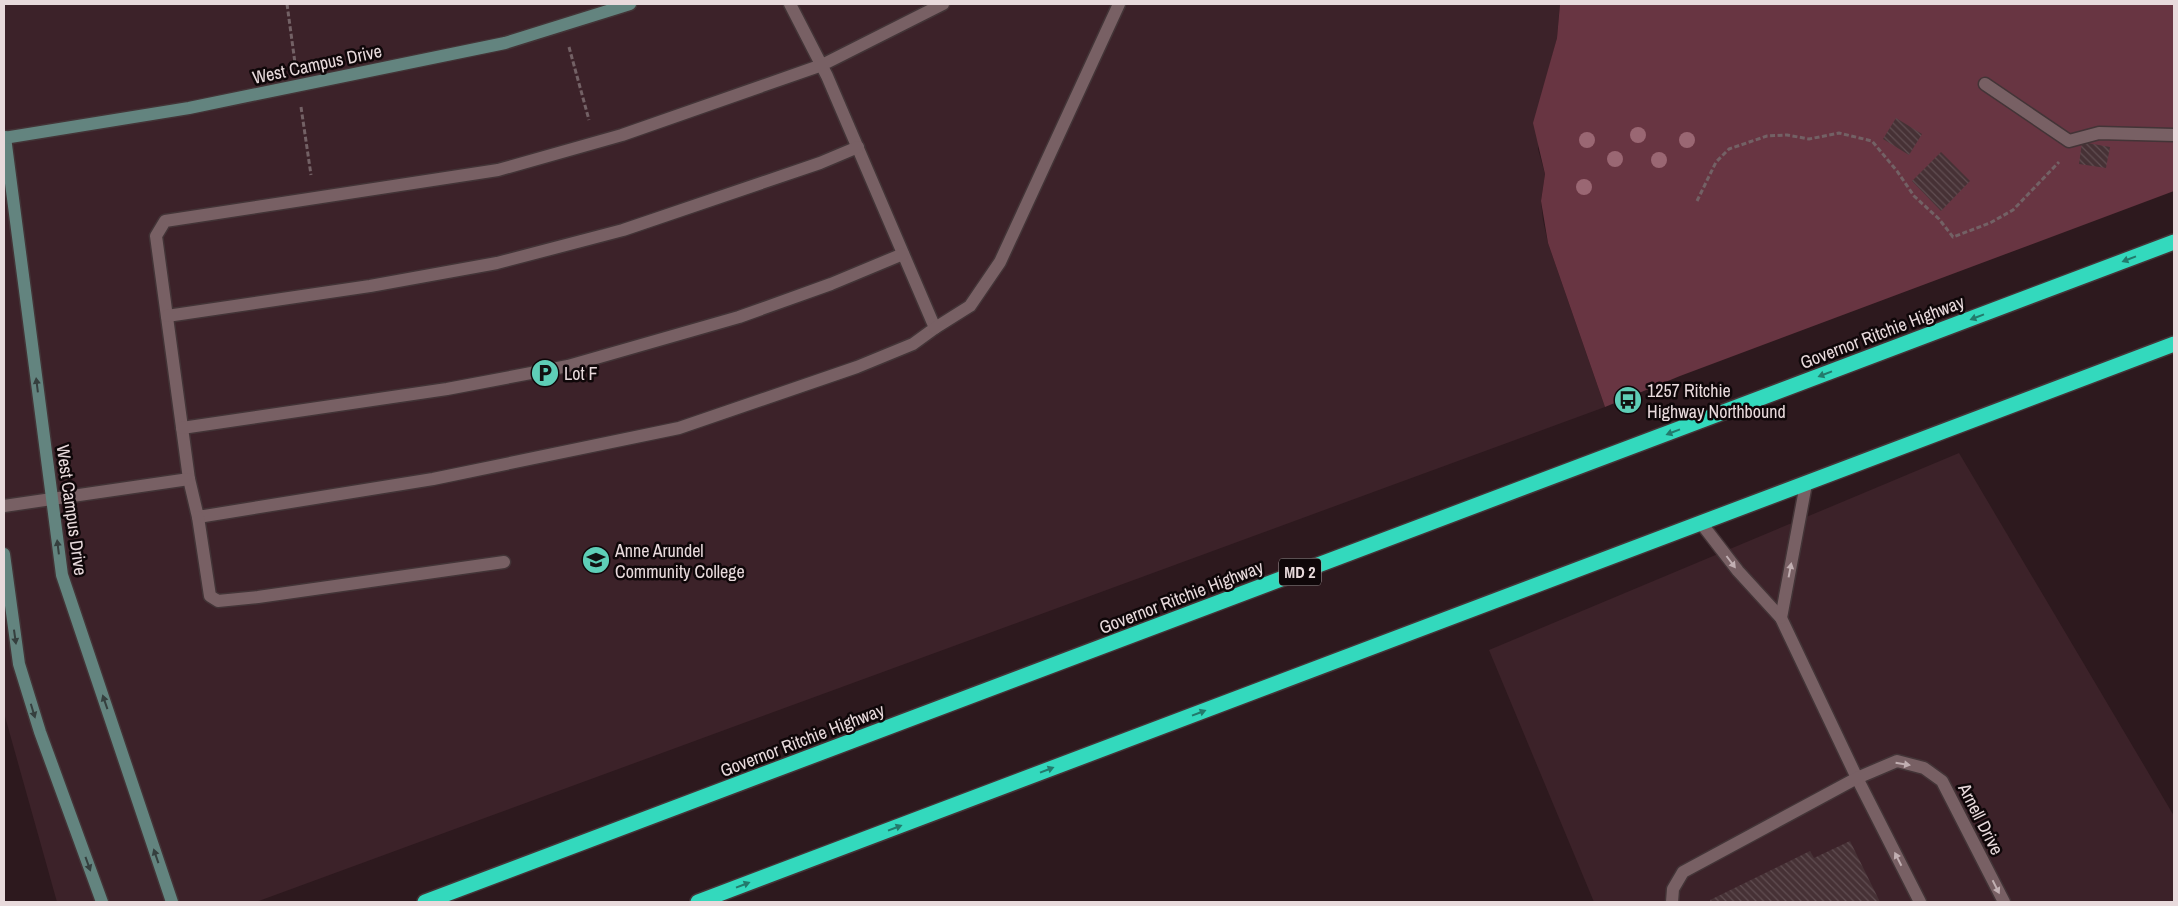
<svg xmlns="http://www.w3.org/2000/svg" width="2178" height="906" viewBox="0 0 2178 906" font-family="'Archivo Narrow',sans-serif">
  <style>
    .built { fill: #3c2229 }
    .grass { fill: #683542 }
    .building { fill: url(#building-back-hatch) }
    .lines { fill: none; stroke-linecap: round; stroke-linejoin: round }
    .lane-casing { stroke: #433437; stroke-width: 15 }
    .secondary-casing { stroke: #433437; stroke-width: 15 }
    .highway-casing { stroke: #433437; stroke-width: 18 }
    .path { stroke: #736165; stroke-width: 3; stroke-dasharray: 5 2.5; stroke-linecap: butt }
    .lane { stroke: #786064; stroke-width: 12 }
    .secondary { stroke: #63847f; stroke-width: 12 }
    .highway { stroke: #33d9bd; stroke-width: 15 }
    .tree { fill: #9a6773 }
    .oneway { fill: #237a6c }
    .oneway2 { fill: #353f3e }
    .oneway3 { fill: #c1afb2 }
    .labels { text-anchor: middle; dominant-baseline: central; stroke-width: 5; stroke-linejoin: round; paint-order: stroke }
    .shield { fill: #0f0709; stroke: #a79b9d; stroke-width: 1 }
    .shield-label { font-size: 16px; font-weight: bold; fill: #e8dadc }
    .street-label { font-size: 18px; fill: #e8dadc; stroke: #0f0709 }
    .poi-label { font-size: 18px; fill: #e8dadc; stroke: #0f0709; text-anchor: start }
  </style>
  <defs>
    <pattern id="building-back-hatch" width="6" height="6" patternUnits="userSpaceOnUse" patternTransform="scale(1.25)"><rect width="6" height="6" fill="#463135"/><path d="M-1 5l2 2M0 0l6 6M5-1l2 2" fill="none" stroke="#614e52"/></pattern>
  </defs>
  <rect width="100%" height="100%" fill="#2d191e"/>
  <!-- built -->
  <g class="built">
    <polygon points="4,4 1560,4 1557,38 1550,65 1538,149 1545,174 1541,201 1543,220 1548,243 1605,407 256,902 57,902 4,713"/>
    <polygon points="1959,453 2174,816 2174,902 1594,902 1489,650"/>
  </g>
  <!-- grass -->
  <polygon class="grass" points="1560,4 2174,4 2174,191 1680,376 1605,407 1548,243 1541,201 1545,174 1533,123 1557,38"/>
  <!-- building -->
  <g class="building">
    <polygon points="1896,118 1922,134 1909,155 1883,139"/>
    <polygon points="2082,142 2110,147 2106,168 2079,164"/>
    <polygon points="1941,152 1970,181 1941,211 1912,181"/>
    <polygon points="1850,841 1880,902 1711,902 1710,900 1810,851 1814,858"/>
  </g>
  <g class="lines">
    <defs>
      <g id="lane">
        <polyline points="790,4 827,76 935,328 913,344 857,367 679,428 433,479 198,517 189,479 156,236 165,221 498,170 622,135 822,65 943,4"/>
        <polyline points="1985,84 2069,141 2099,133 2174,135"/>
        <polyline points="167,316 370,286 497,263 623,230 820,163 858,147"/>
        <polyline points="935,328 970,306 1000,262 1119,4"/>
        <polyline points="182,428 447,389 568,366 739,317 831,284 903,254"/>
        <polyline points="4,506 189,479"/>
        <polyline points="198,517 210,596 218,601 258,597 504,562"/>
        <polyline points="1701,523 1738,571 1781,618 1857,778 1920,902"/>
        <polyline points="1781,618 1806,484"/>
        <polyline points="1672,902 1673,889 1683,872 1857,778 1897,761 1924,768 1942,781 2004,902"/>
      </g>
      <g id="secondary">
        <polyline points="5,137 62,575 172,902"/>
        <polyline points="4,138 189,108 505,43 630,4"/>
        <polyline points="4,554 19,664 40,732 102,902"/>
      </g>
      <g id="highway">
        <polyline points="425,902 2174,242"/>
        <polyline points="698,902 2174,344"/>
      </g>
    </defs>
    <!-- lane casing -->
    <use href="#lane" class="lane-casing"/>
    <!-- secondary casing -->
    <use href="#secondary" class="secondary-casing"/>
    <!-- highway casing -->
    <use href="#highway" class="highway-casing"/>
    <!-- path -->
    <g class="path">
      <polyline points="287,4 295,63"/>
      <polyline points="569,47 589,120"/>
      <polyline points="301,107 311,175"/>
      <polyline points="1697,201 1716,162 1729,149 1767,136 1787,135 1809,139 1839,133 1872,141 1897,171 1914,196 1939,219 1953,237 1990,223 2013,210 2059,162"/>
    </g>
    <!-- lane -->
    <use href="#lane" class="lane"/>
    <!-- secondary -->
    <use href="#secondary" class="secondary"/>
    <!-- highway -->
    <use href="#highway" class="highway"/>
  </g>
  <!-- trees -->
  <g class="tree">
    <circle cx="1638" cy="135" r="8"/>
    <circle cx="1587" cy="140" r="8"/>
    <circle cx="1687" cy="140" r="8"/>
    <circle cx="1615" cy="159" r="8"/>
    <circle cx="1659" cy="160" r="8"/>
    <circle cx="1584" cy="187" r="8"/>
  </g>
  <!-- one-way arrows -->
  <defs><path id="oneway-solid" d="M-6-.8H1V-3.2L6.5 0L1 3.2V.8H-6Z" transform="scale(1.25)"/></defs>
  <g class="oneway">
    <use href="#oneway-solid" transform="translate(2129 259) rotate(159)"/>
    <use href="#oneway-solid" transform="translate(1977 317) rotate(159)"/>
    <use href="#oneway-solid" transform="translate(1825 374) rotate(159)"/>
    <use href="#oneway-solid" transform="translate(1673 432) rotate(159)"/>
    <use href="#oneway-solid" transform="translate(1199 713) rotate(-21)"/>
    <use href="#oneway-solid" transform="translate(1047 770) rotate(-21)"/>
    <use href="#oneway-solid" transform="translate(895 828) rotate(-21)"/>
    <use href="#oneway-solid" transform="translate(743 885) rotate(-21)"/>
  </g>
  <g class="oneway2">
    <use href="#oneway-solid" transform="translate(37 385) rotate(-97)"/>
    <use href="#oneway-solid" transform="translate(58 547) rotate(-97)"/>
    <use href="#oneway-solid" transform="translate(15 637) rotate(82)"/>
    <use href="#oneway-solid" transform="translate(105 702) rotate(-109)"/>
    <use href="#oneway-solid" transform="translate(33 711) rotate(73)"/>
    <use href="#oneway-solid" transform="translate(156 856) rotate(-109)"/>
    <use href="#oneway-solid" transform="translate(88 864) rotate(70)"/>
  </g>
  <g class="oneway3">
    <use href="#oneway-solid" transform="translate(1731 562) rotate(53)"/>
    <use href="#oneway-solid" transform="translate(1790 570) rotate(-79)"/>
    <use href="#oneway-solid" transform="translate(1903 764) rotate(9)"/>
    <use href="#oneway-solid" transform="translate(1898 859) rotate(-117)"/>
    <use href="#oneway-solid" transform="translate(1996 887) rotate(63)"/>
  </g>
  <!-- icons -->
  <defs>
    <symbol id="parking-disc" viewBox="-11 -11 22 22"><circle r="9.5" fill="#5eceb7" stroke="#0f0709"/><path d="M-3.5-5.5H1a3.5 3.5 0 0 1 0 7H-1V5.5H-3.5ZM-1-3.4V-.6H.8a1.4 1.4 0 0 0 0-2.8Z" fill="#111"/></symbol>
    <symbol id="bus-disc" viewBox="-11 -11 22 22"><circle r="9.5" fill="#5eceb7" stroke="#0f0709"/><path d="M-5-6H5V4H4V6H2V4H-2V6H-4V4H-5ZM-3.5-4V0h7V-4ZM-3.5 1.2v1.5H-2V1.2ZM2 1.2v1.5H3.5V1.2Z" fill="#111"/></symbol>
    <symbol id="university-disc" viewBox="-11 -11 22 22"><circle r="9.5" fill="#5eceb7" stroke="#0f0709"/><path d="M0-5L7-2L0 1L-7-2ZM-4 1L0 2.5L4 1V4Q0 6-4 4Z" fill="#111"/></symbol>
  </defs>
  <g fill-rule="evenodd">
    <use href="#parking-disc" x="529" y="357" width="32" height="32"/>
    <use href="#bus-disc" x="1612" y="384" width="32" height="32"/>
    <use href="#university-disc" x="580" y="544" width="32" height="32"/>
  </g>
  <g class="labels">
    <!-- shield labels -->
    <rect class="shield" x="1279" y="558.5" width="42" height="27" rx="4"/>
    <g class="shield-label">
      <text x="1300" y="572">MD 2</text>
    </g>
    <!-- street labels -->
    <g class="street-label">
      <text transform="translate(317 64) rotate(-12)">West Campus Drive</text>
      <text transform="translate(1882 332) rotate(-21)">Governor Ritchie Highway</text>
      <text transform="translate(72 510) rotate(82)">West Campus Drive</text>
      <text transform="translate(1181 597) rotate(-21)">Governor Ritchie Highway</text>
      <text transform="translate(802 740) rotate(-21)">Governor Ritchie Highway</text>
      <text transform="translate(1981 819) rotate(63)">Arnell Drive</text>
    </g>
    <!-- poi labels -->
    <g class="poi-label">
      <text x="564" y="373">Lot F</text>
      <text x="1647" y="390">1257 Ritchie<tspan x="1647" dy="21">Highway Northbound</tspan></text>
      <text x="615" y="550">Anne Arundel<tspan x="615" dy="21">Community College</tspan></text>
    </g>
  </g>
  <!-- border -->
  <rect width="2178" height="906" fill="none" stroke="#e8dadc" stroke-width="10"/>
</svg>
